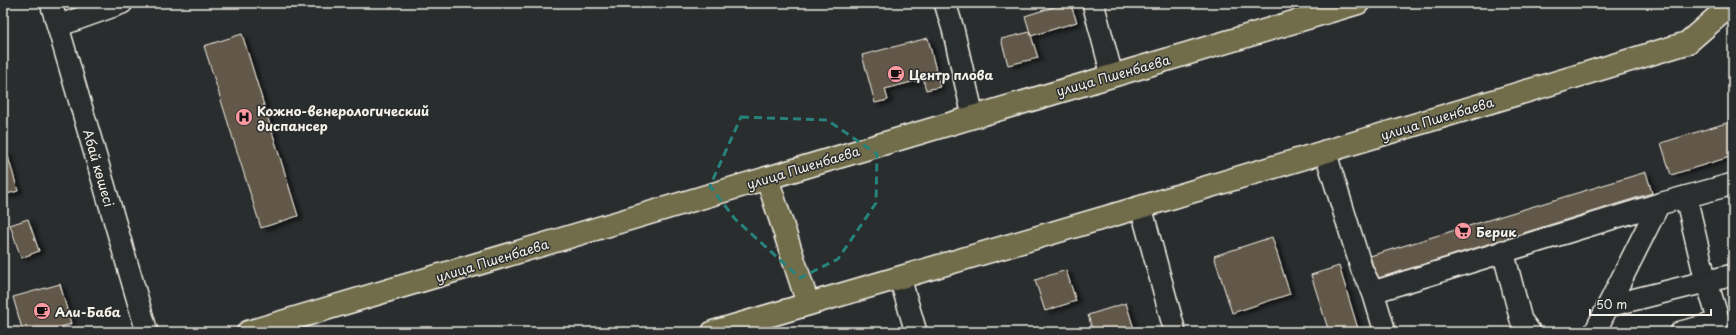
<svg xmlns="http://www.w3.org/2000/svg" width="1736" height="335" viewBox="0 0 1736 335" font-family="'Playpen Sans',sans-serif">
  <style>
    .building { fill: #62594a; stroke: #f4f1e8; filter: url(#shadow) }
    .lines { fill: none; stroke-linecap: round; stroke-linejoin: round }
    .minor-casing { stroke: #f4f1e8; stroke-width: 24 }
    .major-casing { stroke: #f4f1e8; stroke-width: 25 }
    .minor { stroke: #2a2d2e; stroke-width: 21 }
    .major { stroke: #716d4b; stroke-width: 22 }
    .marked { fill: none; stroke: #26827a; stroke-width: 3; stroke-dasharray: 8 5; stroke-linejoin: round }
    .labels { text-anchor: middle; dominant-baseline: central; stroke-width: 3; stroke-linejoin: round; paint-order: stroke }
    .poi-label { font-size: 13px; font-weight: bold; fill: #f4f1e8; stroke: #2a2d2e; text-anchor: start }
    .street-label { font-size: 13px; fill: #f4f1e8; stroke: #2a2d2e }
  </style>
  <defs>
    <filter id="shadow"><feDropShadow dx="4.5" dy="2.5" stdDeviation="2" flood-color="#0009"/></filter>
  </defs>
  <rect width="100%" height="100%" fill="#2a2d2e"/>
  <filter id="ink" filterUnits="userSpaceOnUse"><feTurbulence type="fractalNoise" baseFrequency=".025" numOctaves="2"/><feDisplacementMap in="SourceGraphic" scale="8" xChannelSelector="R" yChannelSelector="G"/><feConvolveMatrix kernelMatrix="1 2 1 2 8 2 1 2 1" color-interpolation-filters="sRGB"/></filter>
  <g filter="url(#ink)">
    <!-- building -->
    <g class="building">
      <polygon points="1066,3 1070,3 1077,22 1031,36 1025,16"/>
      <polygon points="1030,32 1038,58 1008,65 1001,39"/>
      <polygon points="242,34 298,216 261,228 204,46"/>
      <polygon points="928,38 940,87 926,90 923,79 885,89 888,100 875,103 862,55"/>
      <polygon points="1733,121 1733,156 1671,175 1661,143"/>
      <polygon points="7,153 18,191 3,195 3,154"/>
      <polygon points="1646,172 1652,193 1379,278 1373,266 1370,256"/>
      <polygon points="28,219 39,251 21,258 10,225"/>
      <polygon points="1272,237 1290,294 1232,313 1214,256"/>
      <polygon points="1339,266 1359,332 1329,332 1311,275"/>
      <polygon points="1066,270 1076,301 1045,311 1035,280"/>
      <polygon points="60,284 71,324 44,332 23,332 13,297"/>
      <polygon points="1126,303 1135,332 1093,332 1088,315"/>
    </g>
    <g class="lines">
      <defs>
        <g id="minor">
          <polyline points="51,3 147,332"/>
          <polyline points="945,3 953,29 973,116"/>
          <polyline points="1093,3 1112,75"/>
          <polyline points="58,26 122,3"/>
          <polyline points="1325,151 1362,270 1373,292 1659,204 1733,184"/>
          <polyline points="1686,197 1706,282"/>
          <polyline points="1141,207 1175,332"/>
          <polyline points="1503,251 1521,320 1530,332"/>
          <polyline points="900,278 916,332"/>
          <polyline points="1373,292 1385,332"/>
          <polyline points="1608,306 1733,275"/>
          <polyline points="1595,332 1659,204"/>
          <polyline points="1681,332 1719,322 1707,282"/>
        </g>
        <g id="major">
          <polyline points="767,178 808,304"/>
          <polyline points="248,332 1358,3"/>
          <polyline points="713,332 1134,209 1687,43 1733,3"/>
        </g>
      </defs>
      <!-- minor casing -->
      <use href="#minor" class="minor-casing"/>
      <!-- major casing -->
      <use href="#major" class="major-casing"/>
      <!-- minor -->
      <use href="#minor" class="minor"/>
      <!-- major -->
      <use href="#major" class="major"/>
    </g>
  </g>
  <!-- marked area -->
  <path class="marked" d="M741,117L827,120L877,154L876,203L838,259L800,278L735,219L710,186Z"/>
  <!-- icons -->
  <defs>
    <symbol id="cafe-disc" viewBox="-11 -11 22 22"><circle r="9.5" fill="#ff9aa2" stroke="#2a2d2e"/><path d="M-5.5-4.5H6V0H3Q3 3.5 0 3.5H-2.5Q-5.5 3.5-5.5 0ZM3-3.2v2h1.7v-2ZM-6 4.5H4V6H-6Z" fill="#111"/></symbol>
    <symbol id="hospital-disc" viewBox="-11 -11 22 22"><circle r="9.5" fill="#ff9aa2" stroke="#2a2d2e"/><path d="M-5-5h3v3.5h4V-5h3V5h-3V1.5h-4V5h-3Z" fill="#111"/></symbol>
    <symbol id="supermarket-disc" viewBox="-11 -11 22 22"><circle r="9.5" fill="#ff9aa2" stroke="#2a2d2e"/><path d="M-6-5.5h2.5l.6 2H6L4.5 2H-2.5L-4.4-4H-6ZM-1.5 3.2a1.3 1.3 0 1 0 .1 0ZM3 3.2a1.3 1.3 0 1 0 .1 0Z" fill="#111"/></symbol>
  </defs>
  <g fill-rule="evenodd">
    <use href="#cafe-disc" x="886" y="64" width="20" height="20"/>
    <use href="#hospital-disc" x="234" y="107" width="20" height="20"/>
    <use href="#supermarket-disc" x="1453" y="221" width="20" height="20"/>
    <use href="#cafe-disc" x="32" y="301" width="20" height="20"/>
  </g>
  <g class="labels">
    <!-- poi labels -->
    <g class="poi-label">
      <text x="909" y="74">Центр плова</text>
      <text x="257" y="110">Кожно-венерологический<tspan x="257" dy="15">диспансер</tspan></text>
      <text x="1476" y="231">Берик</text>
      <text x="55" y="311">Али-Баба</text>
    </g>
    <!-- street labels -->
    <g class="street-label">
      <text transform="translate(1113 75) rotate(-16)">улица Пшенбаева</text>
      <text transform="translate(1437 118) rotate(-17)">улица Пшенбаева</text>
      <text transform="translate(803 167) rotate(-17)">улица Пшенбаева</text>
      <text transform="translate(99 168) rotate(74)">Абай көшесі</text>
      <text transform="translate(492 260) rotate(-17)">улица Пшенбаева</text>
    </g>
  </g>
  <!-- margin -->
  <rect width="1736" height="335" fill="none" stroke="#2a2d2e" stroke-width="16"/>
  <rect x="8" y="8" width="1720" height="319" fill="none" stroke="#f4f1e8" stroke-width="1.5" filter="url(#ink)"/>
  <!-- scale -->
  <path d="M1590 309v6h121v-6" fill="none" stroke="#f4f1e8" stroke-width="2"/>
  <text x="1596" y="309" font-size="12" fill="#f4f1e8" stroke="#2a2d2e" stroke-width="3" paint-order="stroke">50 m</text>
</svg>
